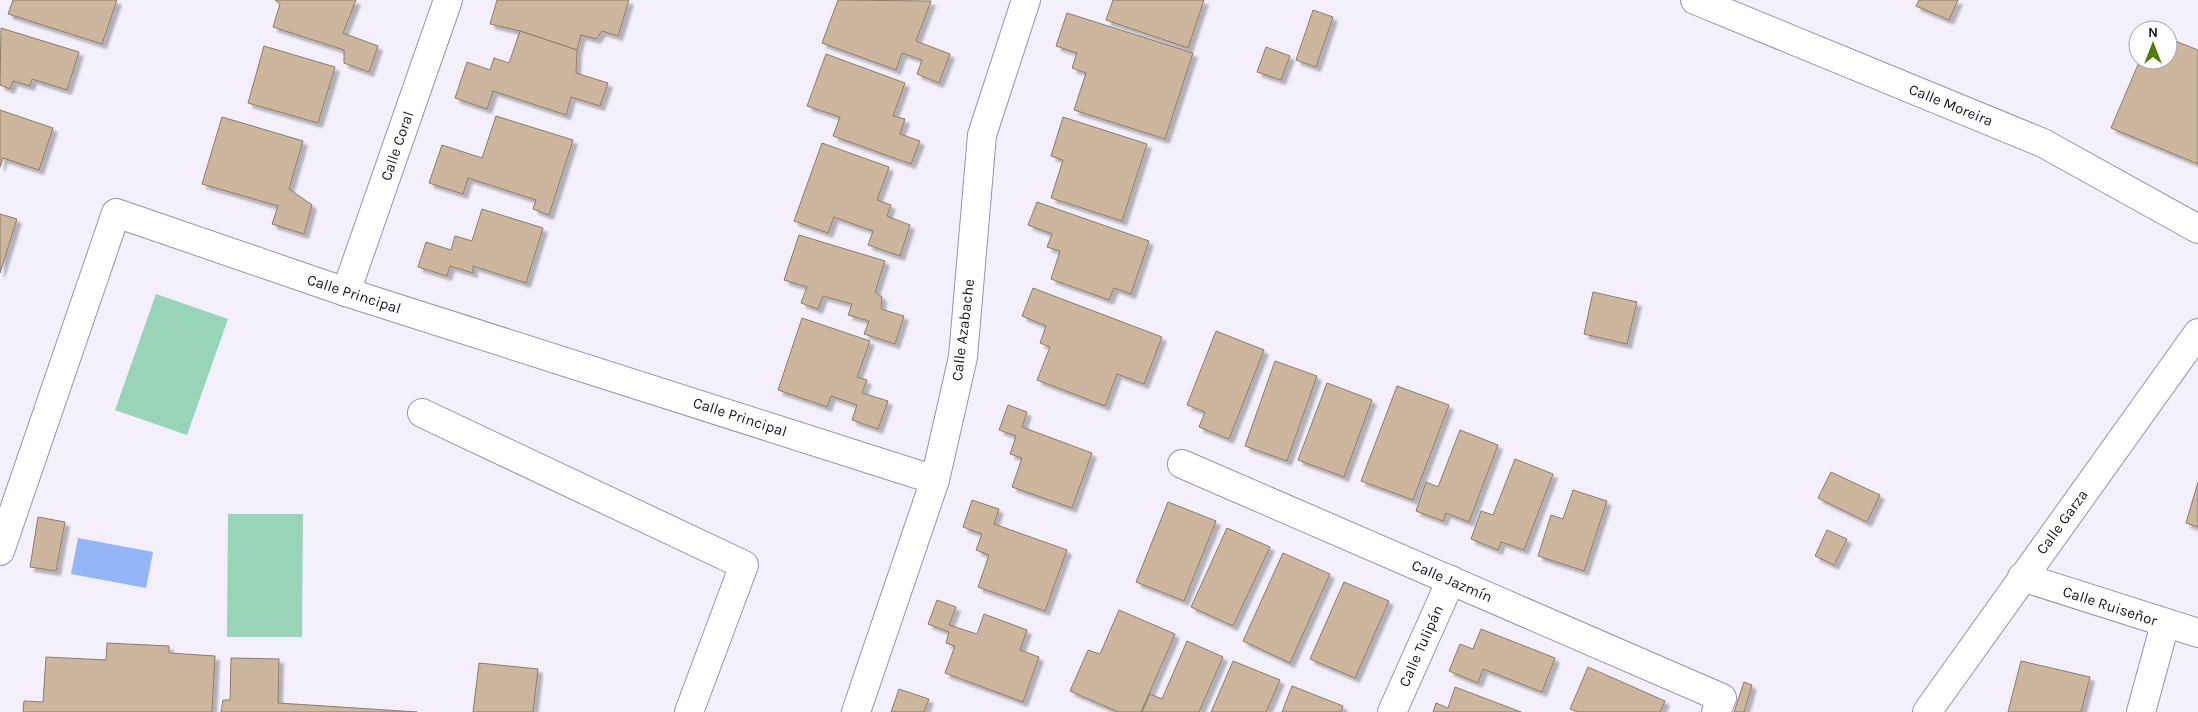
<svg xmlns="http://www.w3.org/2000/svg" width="2198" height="712" viewBox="0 0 2198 712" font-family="Karla,sans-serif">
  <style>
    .green { fill: #98d4b8 }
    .water { fill: #94b5f7 }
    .building { fill: #ccb79e; stroke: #8e7a64; filter: url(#shadow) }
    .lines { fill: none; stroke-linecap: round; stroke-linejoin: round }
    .minor-casing { stroke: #9991ac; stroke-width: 30 }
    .minor { stroke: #fff; stroke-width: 28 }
    .labels { text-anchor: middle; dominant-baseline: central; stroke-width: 5; stroke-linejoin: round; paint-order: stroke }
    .street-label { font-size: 15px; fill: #191520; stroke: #fff }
  </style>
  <defs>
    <filter id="shadow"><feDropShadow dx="4.5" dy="4.5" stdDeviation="1" flood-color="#0004"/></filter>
  </defs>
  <rect width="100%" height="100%" fill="#f3f0fc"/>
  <!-- green -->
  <g class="green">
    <polygon points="156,294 228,319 187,435 115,410"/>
    <polygon points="228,514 303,514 302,637 227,637"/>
  </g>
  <!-- water -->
  <polygon class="water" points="78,538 153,552 146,588 71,574"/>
  <!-- building -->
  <g class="building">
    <polygon points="13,0 117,0 102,44 8,14"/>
    <polygon points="275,0 356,0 343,33 378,46 369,72 344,63 344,50 273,27 280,4"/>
    <polygon points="497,0 629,0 618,36 602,31 596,39 581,35 577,50 520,31 490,24"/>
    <polygon points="838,0 931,1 916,41 950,54 939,83 917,74 922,60 902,53 896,70 822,43"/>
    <polygon points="1113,0 1204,0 1188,48 1106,20"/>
    <polygon points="1919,0 1958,0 1949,20 1916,6"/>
    <polygon points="1313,10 1333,17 1316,67 1296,60"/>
    <polygon points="1067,13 1193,53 1165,139 1074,110 1086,73 1072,68 1077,53 1056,46"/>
    <polygon points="1,28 79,52 67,90 32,79 30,86 13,81 10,89 0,85"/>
    <polygon points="520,31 577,50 576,73 608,83 600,106 571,97 566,115 493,91 487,109 455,98 467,62 490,70 494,58 509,63"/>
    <polygon points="2168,38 2198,50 2198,164 2111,128 2140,60 2168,60"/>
    <polygon points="264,46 335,67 318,123 248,103"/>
    <polygon points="1266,47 1290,56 1281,80 1257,72"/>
    <polygon points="826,54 905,83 893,116 905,119 900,134 920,141 911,164 833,136 840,117 807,106"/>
    <polygon points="0,110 53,128 39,170 3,158 0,167"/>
    <polygon points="496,116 573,140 549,215 533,209 536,200 468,178 463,194 429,183 442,145 482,158"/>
    <polygon points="222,117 303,141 289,189 312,205 304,234 272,224 278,206 202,184"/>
    <polygon points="1063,117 1147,144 1122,221 1051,198 1063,160 1051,156"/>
    <polygon points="822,143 889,167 877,200 891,205 887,216 910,225 900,256 868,245 873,231 834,217 828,233 794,221"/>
    <polygon points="1037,202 1149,241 1131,294 1114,288 1109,300 1051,279 1060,251 1047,247 1052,234 1028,225"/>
    <polygon points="482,209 543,228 526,283 473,266 473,273 450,266 447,276 418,267 426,242 451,250 455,236 472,241"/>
    <polygon points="0,214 17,219 0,273"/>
    <polygon points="799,235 885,261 875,292 882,297 881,309 904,316 895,344 864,334 869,321 848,315 852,304 823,296 818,309 801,303 807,287 784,280"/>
    <polygon points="1033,288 1162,337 1144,384 1117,374 1105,406 1037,380 1050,347 1040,343 1046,326 1022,316"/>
    <polygon points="1593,292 1637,302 1627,344 1584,334"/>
    <polygon points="802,318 870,341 857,377 867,380 862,393 888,401 878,429 852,420 857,405 831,396 827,407 778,390"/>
    <polygon points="1216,331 1264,350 1229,439 1199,427 1205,412 1187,405"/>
    <polygon points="1275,361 1317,376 1287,461 1245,446"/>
    <polygon points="1327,383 1372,400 1344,477 1298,460"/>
    <polygon points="1397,386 1449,405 1413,500 1361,481"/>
    <polygon points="1008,405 1027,412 1022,427 1092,453 1072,508 1012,487 1022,458 1010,454 1016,436 999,430"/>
    <polygon points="1460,430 1498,445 1469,522 1446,513 1443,521 1416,511 1426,482 1438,487"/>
    <polygon points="1515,459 1553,474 1524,550 1501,542 1498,550 1471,539 1481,511 1493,515"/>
    <polygon points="1831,472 1880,495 1867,522 1818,498"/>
    <polygon points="2198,482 2198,527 2186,523"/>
    <polygon points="1573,490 1607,501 1584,571 1538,556 1551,515 1563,519"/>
    <polygon points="972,500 999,509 994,524 1067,550 1045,611 978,587 989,555 976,550 982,534 963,527"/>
    <polygon points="1168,502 1216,521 1184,601 1136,582"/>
    <polygon points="38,517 65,522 56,571 30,567"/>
    <polygon points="1227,528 1270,547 1233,626 1191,607"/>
    <polygon points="1827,530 1847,539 1834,565 1815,556"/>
    <polygon points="1283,553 1330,574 1290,663 1243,641"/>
    <polygon points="1344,582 1389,601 1355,678 1310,659"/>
    <polygon points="937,600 956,607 949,625 977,634 984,614 1027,630 1020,650 1039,657 1023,702 945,673 955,646 946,643 949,632 928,624"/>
    <polygon points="1119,610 1175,634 1141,712 1118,712 1070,691 1088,650 1100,654"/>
    <polygon points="1481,629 1555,658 1542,692 1483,669 1478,683 1449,671 1460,644 1473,649"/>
    <polygon points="1187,641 1223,657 1199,712 1142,712 1150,694 1162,699"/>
    <polygon points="107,643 169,646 169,653 215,656 212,712 23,712 24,701 43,702 46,657 106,660"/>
    <polygon points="231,658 279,659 278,703 417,712 221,712 223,700 230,700"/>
    <polygon points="1233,661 1280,680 1266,712 1211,712"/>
    <polygon points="2021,661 2090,677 2081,712 2008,712"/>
    <polygon points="479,663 538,669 533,712 473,712"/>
    <polygon points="1588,667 1665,701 1660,712 1578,712 1570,709"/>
    <polygon points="1744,682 1752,685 1744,712 1734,712"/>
    <polygon points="1292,686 1343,706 1341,712 1282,712"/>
    <polygon points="1455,687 1521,712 1433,712 1436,703 1448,708"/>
    <polygon points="899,689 929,699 924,712 891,712"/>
  </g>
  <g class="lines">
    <defs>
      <g id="minor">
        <polyline points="1695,0 2043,143 2198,229"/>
        <polyline points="346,292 448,0"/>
        <polyline points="422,413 744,565 689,712"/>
        <polyline points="1182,464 1722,698 1716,712"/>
        <polyline points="0,551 116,213 346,292 935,480"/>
        <polyline points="2022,577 2198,633"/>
        <polyline points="856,712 935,480 963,357 982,135 1026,0"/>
        <polyline points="1392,712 1451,580"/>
        <polyline points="1927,712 2198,333"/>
        <polyline points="2141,712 2165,624"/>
      </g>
    </defs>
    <!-- minor casing -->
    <use href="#minor" class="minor-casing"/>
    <!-- minor -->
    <use href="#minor" class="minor"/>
  </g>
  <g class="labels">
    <!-- street labels -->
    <g class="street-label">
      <text transform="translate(1951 105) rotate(22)">Calle Moreira</text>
      <text transform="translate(397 146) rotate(-71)">Calle Coral</text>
      <text transform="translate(354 294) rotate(18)">Calle Principal</text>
      <text transform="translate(963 330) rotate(-83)">Calle Azabache</text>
      <text transform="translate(740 417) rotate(18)">Calle Principal</text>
      <text transform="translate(2062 522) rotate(-54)">Calle Garza</text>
      <text transform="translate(1452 581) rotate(23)">Calle Jazmín</text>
      <text transform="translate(2110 606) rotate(18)">Calle Ruiseñor</text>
      <text transform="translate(1421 646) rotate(-66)">Calle Tulipán</text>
    </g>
  </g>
  <!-- north arrow -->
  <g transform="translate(2153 45)"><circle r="24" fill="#ffffff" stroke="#a3a1a6"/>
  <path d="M0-4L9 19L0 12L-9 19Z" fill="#507c00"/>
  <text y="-8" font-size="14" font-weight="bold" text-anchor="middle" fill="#191520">N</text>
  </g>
</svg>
